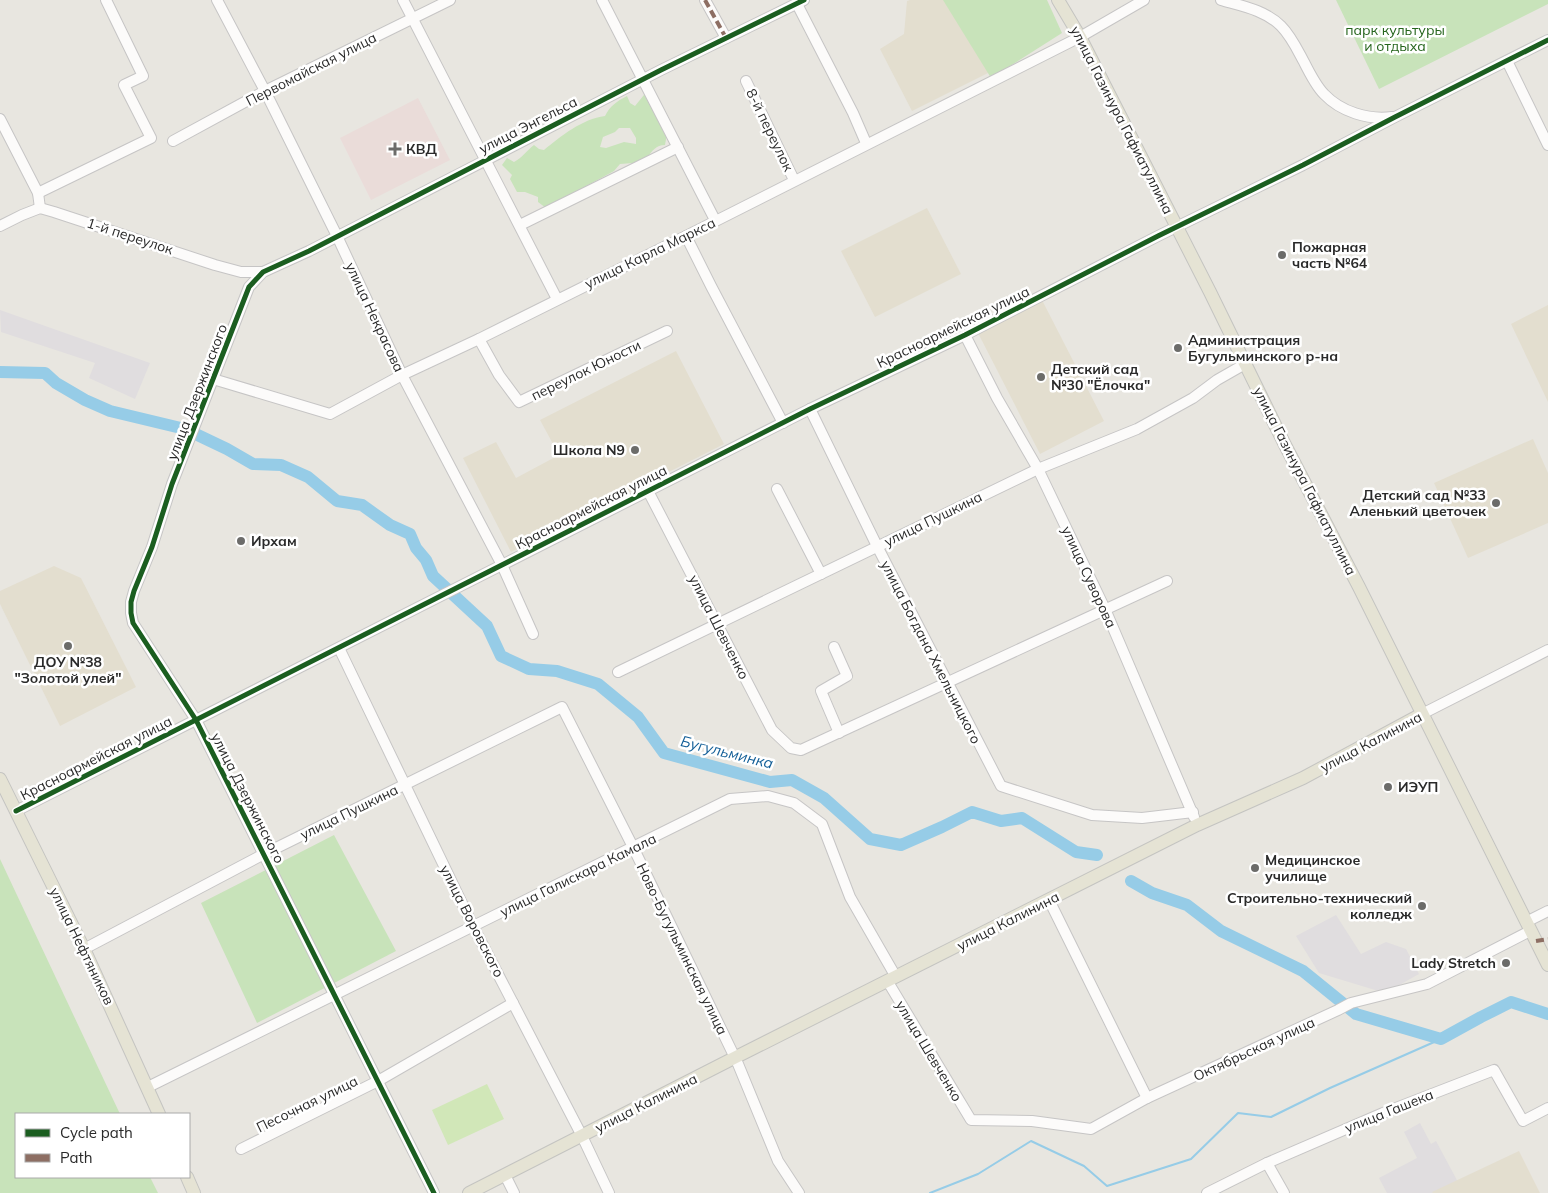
<svg xmlns="http://www.w3.org/2000/svg" width="1548" height="1193" viewBox="0 0 1548 1193" font-family="Mulish,sans-serif">
  <style>
    .industrial { fill: #e0dddf }
    .education { fill: #e3decf }
    .medical { fill: #eadcd9 }
    .green { fill: #c8e3ba; fill-rule: evenodd }
    .pitch { fill: #d1e7b8 }
    .lines { fill: none; stroke-linecap: round; stroke-linejoin: round }
    .stream { stroke: #96cce7; stroke-width: 2 }
    .river { stroke: #96cce7; stroke-width: 12 }
    .minor-casing { stroke: #c6c5c5; stroke-width: 12 }
    .major-casing { stroke: #c4c4c1; stroke-width: 14 }
    .minor { stroke: #fcfbfa; stroke-width: 10 }
    .major { stroke: #e5e3d4; stroke-width: 12 }
    .quiet { stroke: #8d6e63; stroke-width: 4; stroke-dasharray: 8 4; stroke-linecap: butt }
    .cycleway-casing { stroke: #fff; stroke-width: 8 }
    .cycleway { stroke: #1b5e20; stroke-width: 5 }
    .poi-dot { fill: #6c6c6a; stroke: #fff; stroke-width: 2 }
    .labels { text-anchor: middle; dominant-baseline: central; stroke-width: 5; stroke-linejoin: round; paint-order: stroke }
    .park-label { font-size: 14px; fill: #26651d; stroke: #fff }
    .street-label { font-size: 14px; fill: #2a2a2a; stroke: #fff }
    .poi-label { font-size: 14px; font-weight: bold; fill: #2a2a2a; stroke: #fff; text-anchor: start }
    .water-label { font-size: 15px; font-style: italic; fill: #125e97; stroke: #fff }
  </style>
  <rect width="100%" height="100%" fill="#e8e6e0"/>
  <!-- industrial -->
  <g class="industrial">
    <polygon points="0,310 150,363 135,399 89,378 95,363 1,332"/>
    <polygon points="1336,915 1361,954 1386,942 1406,949 1419,974 1385,993 1319,973 1296,936"/>
    <polygon points="1420,1123 1431,1144 1436,1141 1459,1184 1442,1193 1387,1193 1379,1178 1417,1158 1404,1132"/>
  </g>
  <!-- education -->
  <g class="education">
    <polygon points="910,0 955,0 992,71 912,111 880,49 904,34 907,1"/>
    <polygon points="927,208 961,274 875,317 841,251"/>
    <polygon points="1042,300 1104,421 1040,454 978,333"/>
    <polygon points="1548,305 1548,402 1511,324"/>
    <polygon points="676,351 724,444 511,552 463,458 496,442 516,478 559,455 540,420"/>
    <polygon points="1533,439 1548,473 1548,523 1468,558 1434,483"/>
    <polygon points="54,566 81,578 136,687 60,726 0,604 0,591"/>
    <polygon points="1519,1151 1540,1193 1433,1193 1432,1192"/>
  </g>
  <!-- medical -->
  <polygon class="medical" points="418,98 450,160 371,200 340,138"/>
  <!-- green -->
  <g class="green">
    <polygon points="943,0 1047,0 1062,33 991,78"/>
    <polygon points="1336,0 1548,0 1548,4 1379,89"/>
    <path d="M648,90L657,95L658,121L668,128L665,145C656,145 652,151 647,158L633,163L620,164L614,171L546,208L538,202V197L525,192H517L510,179L512,175L502,165L507,158L514,162C522,158 526,151 534,145L539,149L544,150C561,136 582,119 605,116C610,106 617,101 627,96L630,103L635,106ZM619,128H630L636,138V144L624,142L606,148L600,147L603,137L615,132Z"/>
    <polygon points="334,835 396,951 257,1023 201,903"/>
    <polygon points="0,859 120,1114 16,1114 16,1177 150,1177 158,1193 0,1193"/>
  </g>
  <!-- pitch -->
  <polygon class="pitch" points="487,1084 504,1119 448,1145 432,1110"/>
  <g class="lines">
    <!-- stream -->
    <polyline class="stream" points="930,1193 978,1174 1031,1141 1084,1166 1107,1186 1191,1159 1238,1113 1271,1117 1330,1088 1441,1039"/>
    <!-- river -->
    <g class="river">
      <polyline points="0,372 45,373 56,383 85,400 110,411 185,429 227,449 253,464 281,465 308,477 337,501 362,505 390,525 410,534 416,548 426,560 433,576 487,626 501,656 529,669 557,671 598,684 638,717 664,753 770,782 792,780 824,798 870,839 901,845 942,827 972,812 1001,821 1022,818 1076,852 1097,855"/>
      <polyline points="1131,881 1152,893 1187,905 1221,931 1303,971 1356,1014 1441,1039 1481,1017 1511,1002 1548,1014"/>
    </g>
    <defs>
      <g id="minor">
        <polyline points="217,0 265,91 337,236 402,375 502,565 533,634"/>
        <polyline points="403,0 557,299"/>
        <polyline points="602,0 715,220"/>
        <polyline points="705,0 726,38"/>
        <path d="M1221,0C1242,6 1265,10 1281,26C1291,36 1297,49 1304,62C1309,72 1316,86 1324,94C1341,112 1368,120 1392,117"/>
        <polyline points="797,4 853,113 866,143"/>
        <polyline points="1507,61 1548,145"/>
        <polyline points="746,81 794,180"/>
        <polyline points="0,119 38,193 40,208"/>
        <polyline points="173,141 265,91 450,0"/>
        <polyline points="38,193 151,138 124,85 143,76 106,0"/>
        <polyline points="520,225 678,147"/>
        <polyline points="0,226 22,215 40,208 54,212 215,265 241,272 263,272"/>
        <polyline points="686,236 711,286 783,423"/>
        <polyline points="965,335 997,398 1038,469 1105,609 1194,817"/>
        <polyline points="479,339 499,375 519,402 667,331"/>
        <polyline points="213,379 330,414 402,375 479,339 686,236 1080,37 1144,0"/>
        <polyline points="810,409 877,546 1001,786 1092,815 1142,818 1193,812"/>
        <polyline points="777,489 821,574"/>
        <polyline points="648,491 772,730 791,748 801,750 1167,581"/>
        <polyline points="834,647 847,676 821,691 839,733"/>
        <polyline points="339,648 473,926 582,1136 609,1193"/>
        <polyline points="618,672 1038,469 1137,429 1193,398 1217,380 1245,364"/>
        <polyline points="1422,714 1548,650"/>
        <polyline points="16,811 810,409 965,335 1158,236 1303,165 1395,117 1548,40"/>
        <polyline points="1049,900 1147,1098"/>
        <polyline points="1526,922 1548,911"/>
        <polyline points="84,949 264,854 562,707 633,847 738,1064 778,1161 799,1193"/>
        <polyline points="888,982 971,1120 1032,1121 1091,1129 1147,1098 1338,1010 1351,1003 1427,984 1530,931"/>
        <polyline points="148,1087 730,799 768,796 794,803 822,824 850,897 896,977"/>
        <polyline points="241,1149 378,1081 513,1003"/>
        <polyline points="1267,1163 1284,1193"/>
        <polyline points="505,1175 514,1193"/>
        <polyline points="434,1193 196,720 133,623 131,613 131,602 134,591 152,547 172,484 249,287 263,272 309,251 661,70 804,0"/>
        <polyline points="1207,1193 1267,1163 1383,1113 1494,1070 1523,1121 1548,1108"/>
      </g>
      <g id="major">
        <polyline points="1058,0 1080,37 1210,292 1284,443 1359,587 1548,965"/>
        <polyline points="0,779 84,949 159,1114"/>
        <polyline points="187,1177 194,1193"/>
        <polyline points="469,1193 734,1058 1197,825 1303,778 1422,714"/>
      </g>
    </defs>
    <!-- minor casing -->
    <use href="#minor" class="minor-casing"/>
    <!-- major casing -->
    <use href="#major" class="major-casing"/>
    <!-- minor -->
    <use href="#minor" class="minor"/>
    <!-- major -->
    <use href="#major" class="major"/>
    <!-- quiet -->
    <g class="quiet">
      <polyline points="705,0 726,38"/>
      <polyline points="1536,941 1548,939"/>
    </g>
    <defs>
      <g id="cycleway">
        <polyline points="16,811 810,409 965,335 1158,236 1303,165 1395,117 1548,40"/>
        <polyline points="434,1193 196,720 133,623 131,613 131,602 134,591 152,547 172,484 249,287 263,272 309,251 661,70 804,0"/>
      </g>
    </defs>
    <!-- cycleway casing -->
    <use href="#cycleway" class="cycleway-casing"/>
    <!-- cycleway -->
    <use href="#cycleway" class="cycleway"/>
  </g>
  <!-- markers -->
  <g class="poi-dot">
    <path d="M392.5 141.5h5v5h5v5h-5v5h-5v-5h-5v-5h5z"/>
    <circle cx="1282" cy="255" r="5"/>
    <circle cx="1178" cy="348" r="5"/>
    <circle cx="1041" cy="377" r="5"/>
    <circle cx="635" cy="450" r="5"/>
    <circle cx="1496" cy="503" r="5"/>
    <circle cx="241" cy="541" r="5"/>
    <circle cx="68" cy="646" r="5"/>
    <circle cx="1388" cy="787" r="5"/>
    <circle cx="1255" cy="868" r="5"/>
    <circle cx="1422" cy="906" r="5"/>
    <circle cx="1506" cy="963" r="5"/>
  </g>
  <g class="labels">
    <!-- park labels -->
    <g class="park-label">
      <text x="1395" y="30">парк культуры<tspan x="1395" dy="16">и отдыха</tspan></text>
    </g>
    <!-- street labels -->
    <g class="street-label">
      <text transform="translate(311 69) rotate(-27)">Первомайская улица</text>
      <text transform="translate(1122 120) rotate(63)">улица Газинура Гафиатуллина</text>
      <text transform="translate(528 125) rotate(-27)">улица Энгельса</text>
      <text transform="translate(770 130) rotate(64)">8-й переулок</text>
      <text transform="translate(130 236) rotate(18)">1-й переулок</text>
      <text transform="translate(650 253) rotate(-26)">улица Карла Маркса</text>
      <text transform="translate(375 317) rotate(65)">улица Некрасова</text>
      <text transform="translate(953 327) rotate(-26)">Красноармейская улица</text>
      <text transform="translate(586 370) rotate(-26)">переулок Юности</text>
      <text transform="translate(197 392) rotate(-69)">улица Дзержинского</text>
      <text transform="translate(1305 481) rotate(63)">улица Газинура Гафиатуллина</text>
      <text transform="translate(591 507) rotate(-27)">Красноармейская улица</text>
      <text transform="translate(933 519) rotate(-26)">улица Пушкина</text>
      <text transform="translate(1089 577) rotate(65)">улица Суворова</text>
      <text transform="translate(719 627) rotate(63)">улица Шевченко</text>
      <text transform="translate(931 652) rotate(63)">улица Богдана Хмельницкого</text>
      <text transform="translate(1371 742) rotate(-28)">улица Калинина</text>
      <text transform="translate(96 758) rotate(-27)">Красноармейская улица</text>
      <text transform="translate(248 798) rotate(63)">улица Дзержинского</text>
      <text transform="translate(349 812) rotate(-26)">улица Пушкина</text>
      <text transform="translate(578 875) rotate(-26)">улица Галискара Камала</text>
      <text transform="translate(472 921) rotate(63)">улица Воровского</text>
      <text transform="translate(1008 921) rotate(-27)">улица Калинина</text>
      <text transform="translate(82 946) rotate(64)">улица Нефтяников</text>
      <text transform="translate(682 949) rotate(64)">Ново-Бугульминская улица</text>
      <text transform="translate(1254 1049) rotate(-25)">Октябрьская улица</text>
      <text transform="translate(929 1051) rotate(59)">улица Шевченко</text>
      <text transform="translate(646 1103) rotate(-27)">улица Калинина</text>
      <text transform="translate(307 1104) rotate(-26)">Песочная улица</text>
      <text transform="translate(1389 1111) rotate(-22)">улица Гашека</text>
    </g>
    <!-- poi labels -->
    <g class="poi-label">
      <text x="406" y="149">КВД</text>
      <text x="1292" y="247">Пожарная<tspan x="1292" dy="16">часть №64</tspan></text>
      <text x="1188" y="340">Администрация<tspan x="1188" dy="16">Бугульминского р-на</tspan></text>
      <text x="1051" y="369">Детский сад<tspan x="1051" dy="16">№30 "Ёлочка"</tspan></text>
      <text x="625" y="450" text-anchor="end">Школа N9</text>
      <text x="1486" y="495" text-anchor="end">Детский сад №33<tspan x="1486" dy="16">Аленький цветочек</tspan></text>
      <text x="251" y="541">Ирхам</text>
      <text x="68" y="662" text-anchor="middle">ДОУ №38<tspan x="68" dy="16">"Золотой улей"</tspan></text>
      <text x="1398" y="787">ИЭУП</text>
      <text x="1265" y="860">Медицинское<tspan x="1265" dy="16">училище</tspan></text>
      <text x="1412" y="898" text-anchor="end">Строительно-технический<tspan x="1412" dy="16">колледж</tspan></text>
      <text x="1496" y="963" text-anchor="end">Lady Stretch</text>
    </g>
    <!-- water labels -->
    <g class="water-label">
      <text transform="translate(727 752) rotate(14)">Бугульминка</text>
    </g>
  </g>
  <!-- legend -->
  <rect x="15" y="1113" width="175" height="65" fill="#ffffff" stroke="#aaaaaa"/>
  <rect x="25" y="1129" width="25" height="8" fill="#1b5e20" stroke="#aaaaaa"/>
  <text x="60" y="1138" font-size="15" fill="#2a2a2a">Cycle path</text>
  <rect x="25" y="1154" width="25" height="8" fill="#8d6e63" stroke="#aaaaaa"/>
  <text x="60" y="1163" font-size="15" fill="#2a2a2a">Path</text>
</svg>
